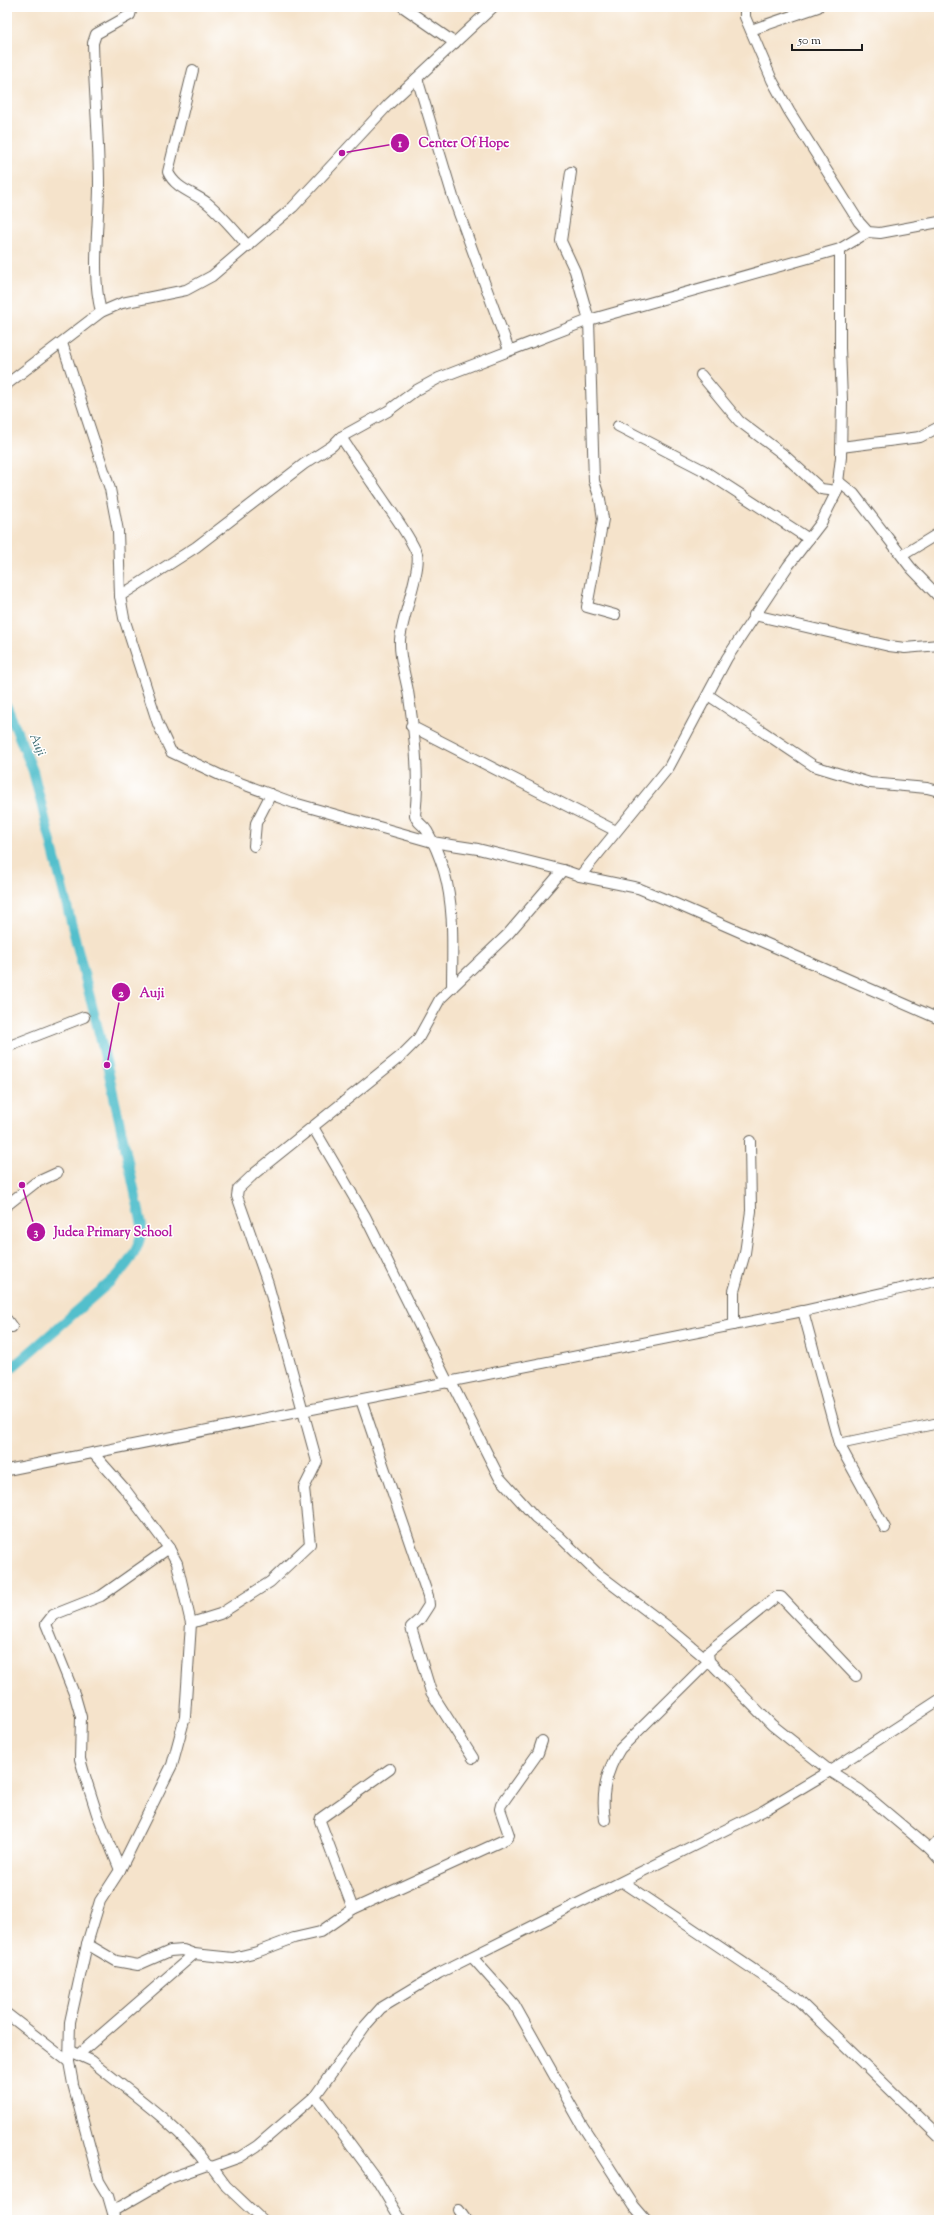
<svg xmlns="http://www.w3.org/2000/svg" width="946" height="2227" viewBox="0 0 946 2227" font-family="'Sorts Mill Goudy',serif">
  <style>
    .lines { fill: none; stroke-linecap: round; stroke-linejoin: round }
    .canal { stroke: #53bfcc; stroke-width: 10 }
    .minor-casing { stroke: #686259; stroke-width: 12 }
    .minor { stroke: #fff; stroke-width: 10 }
    .labels { text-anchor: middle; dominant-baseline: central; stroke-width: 3; stroke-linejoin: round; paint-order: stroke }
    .water-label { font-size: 13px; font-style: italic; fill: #35656b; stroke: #fff }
    .leader { fill: none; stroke: #b5179e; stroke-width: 1.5 }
    .callout-dot { fill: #b5179e; stroke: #fff; stroke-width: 1.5 }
    .mark-label { font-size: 12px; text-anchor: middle; font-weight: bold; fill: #fff }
    .callout-label { font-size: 13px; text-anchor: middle; font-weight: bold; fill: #b5179e; stroke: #fff; stroke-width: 3; stroke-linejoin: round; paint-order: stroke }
  </style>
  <rect width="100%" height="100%" fill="#fff"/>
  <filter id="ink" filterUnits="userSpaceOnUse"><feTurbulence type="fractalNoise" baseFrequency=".025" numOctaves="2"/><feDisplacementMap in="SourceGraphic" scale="8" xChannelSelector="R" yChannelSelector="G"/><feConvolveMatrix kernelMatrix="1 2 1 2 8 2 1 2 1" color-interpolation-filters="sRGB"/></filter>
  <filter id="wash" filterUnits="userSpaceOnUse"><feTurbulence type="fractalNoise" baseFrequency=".012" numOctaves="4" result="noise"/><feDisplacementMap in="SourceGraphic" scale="16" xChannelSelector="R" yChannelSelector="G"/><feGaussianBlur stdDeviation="0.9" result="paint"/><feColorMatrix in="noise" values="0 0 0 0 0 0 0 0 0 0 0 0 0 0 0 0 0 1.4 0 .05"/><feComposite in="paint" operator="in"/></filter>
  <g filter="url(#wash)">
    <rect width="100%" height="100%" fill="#f5e3cb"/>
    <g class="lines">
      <!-- canal -->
      <path class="canal" d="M7,707L33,771L107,1065L142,1225C141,1247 131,1260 117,1276L7,1372"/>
    </g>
  </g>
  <g filter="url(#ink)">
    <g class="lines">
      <defs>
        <g id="minor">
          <polyline points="403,7 455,43"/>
          <polyline points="745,7 745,17 772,80 789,111 859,222 868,232 880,233 939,222"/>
          <polyline points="751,30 818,7"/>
          <path d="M193,70L168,172C175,188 192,192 206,202C222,215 235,231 248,246"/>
          <polyline points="417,78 453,197 509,350"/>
          <polyline points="571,172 561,241 575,271 589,320 594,481 600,499 603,519 587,607 615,615"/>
          <path d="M101,312C91,272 99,227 99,185C99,138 94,90 93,43L96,34L130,15L132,7"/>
          <polyline points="62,343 110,489 118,531 120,596 124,618 158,724 171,752 224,777 294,803 432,842 478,849 563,870"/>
          <polyline points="701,375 739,421 784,455 821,489 837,491"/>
          <polyline points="7,384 101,312 122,303 186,290 212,276 293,207 388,105 493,7"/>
          <polyline points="618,426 703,470 809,539"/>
          <path d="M341,437C356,460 372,483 387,505C398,521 410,537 417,554C422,567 401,621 400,640C399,658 405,674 408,691C414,730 420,776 415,815C417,824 423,824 427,831C434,843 440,858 444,871C455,909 452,949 452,988"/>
          <polyline points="841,447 920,437 939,427"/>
          <polyline points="839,482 854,494 911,568 939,597"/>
          <polyline points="903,555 939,533"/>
          <polyline points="120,596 196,547 304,464 332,446 341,437 388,411 415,391 439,378 589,320 840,249 868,232"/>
          <polyline points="754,615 889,646 905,648 939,645"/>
          <polyline points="708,695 814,766 870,783 927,788 939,791"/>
          <polyline points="411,726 616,831"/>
          <polyline points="254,846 256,823 271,794"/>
          <polyline points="580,876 638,888 667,900 939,1019"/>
          <polyline points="7,1047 84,1017"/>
          <polyline points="313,1127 365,1216 448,1383"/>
          <polyline points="7,1205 35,1183 57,1173"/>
          <polyline points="803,1311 839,1444 885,1528"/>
          <polyline points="7,1320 12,1327"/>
          <polyline points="734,1325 734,1291 745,1253 751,1211 750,1141"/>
          <polyline points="451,1382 499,1477 535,1517 559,1536 597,1573 667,1626 709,1661 772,1725 830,1771 860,1790 930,1849 939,1859"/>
          <polyline points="361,1400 428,1596 429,1605 420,1619 411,1627 431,1692 473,1758"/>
          <polyline points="839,1444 939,1423"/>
          <polyline points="93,1453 124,1488 169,1548 177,1563 191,1623 185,1717 172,1765 120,1870 100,1901 87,1944 70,2022 69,2062 73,2084 99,2181 108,2196 115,2220"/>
          <polyline points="7,1470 803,1311 939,1280"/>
          <polyline points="191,1623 220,1614 270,1582 310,1544 304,1488 317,1462 268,1284 237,1196 238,1189 255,1173 401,1056 418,1039 440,999 508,934 563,870 580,876 669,767 727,658 788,566 821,523 837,491 841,457 842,400 840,348 840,249"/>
          <path d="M605,1820C601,1795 606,1771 620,1749L709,1661L708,1652L776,1597H781L856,1676"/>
          <polyline points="930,1849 939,1841"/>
          <polyline points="120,1870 97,1814 84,1773 80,1759 81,1717 75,1696 46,1624 53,1615 101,1596 169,1548"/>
          <polyline points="623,1882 796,1998 939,2137"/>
          <polyline points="353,1909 320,1821 321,1818 390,1769"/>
          <polyline points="87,1944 116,1961 138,1965 170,1951 183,1950 194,1954 233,1958 257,1952 294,1938 320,1932 353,1909 506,1839 509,1835 500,1809 501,1805 538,1753 542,1741"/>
          <polyline points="472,1957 514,2004 582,2125 634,2206 646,2220"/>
          <polyline points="7,2014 69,2062"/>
          <path d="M70,2051L92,2061L99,2067C136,2097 179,2126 207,2165"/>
          <polyline points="79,2054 194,1954"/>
          <polyline points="315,2096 377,2180 401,2220"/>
          <polyline points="212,2167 240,2157 257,2146 315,2096 365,2026 381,2008 439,1973 763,1811 830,1771 939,1700"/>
          <polyline points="459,2210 466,2220"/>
          <polyline points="113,2211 170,2178 207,2165 212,2167 226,2186 262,2220"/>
        </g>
      </defs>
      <!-- minor casing -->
      <use href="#minor" class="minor-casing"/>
      <!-- minor -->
      <use href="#minor" class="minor"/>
    </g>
  </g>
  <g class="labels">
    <!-- water labels -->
    <g class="water-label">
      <text transform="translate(37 745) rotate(67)">Auji</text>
    </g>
  </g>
  <!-- callouts -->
  <path class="leader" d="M342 153L400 143M107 1065L121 992M22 1185L36 1232"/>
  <g class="callout-dot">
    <circle cx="342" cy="153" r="4"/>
    <circle cx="107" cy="1065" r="4"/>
    <circle cx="22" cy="1185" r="4"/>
    <circle cx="400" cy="143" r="10"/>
    <circle cx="121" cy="992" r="10"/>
    <circle cx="36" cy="1232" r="10"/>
  </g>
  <g class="mark-label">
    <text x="400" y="147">1</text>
    <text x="121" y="997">2</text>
    <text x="36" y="1236">3</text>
  </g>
  <g class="callout-label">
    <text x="464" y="147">Center Of Hope</text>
    <text x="152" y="997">Auji</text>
    <text x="113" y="1236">Judea Primary School</text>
  </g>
  <!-- margin -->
  <rect width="946" height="2227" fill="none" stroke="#fff" stroke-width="24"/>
  <!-- scale -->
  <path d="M792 44v6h70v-6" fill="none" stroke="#1c1c1c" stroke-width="2"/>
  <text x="798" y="44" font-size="12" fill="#1c1c1c" stroke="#ffffff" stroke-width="3" paint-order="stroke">50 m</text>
</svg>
